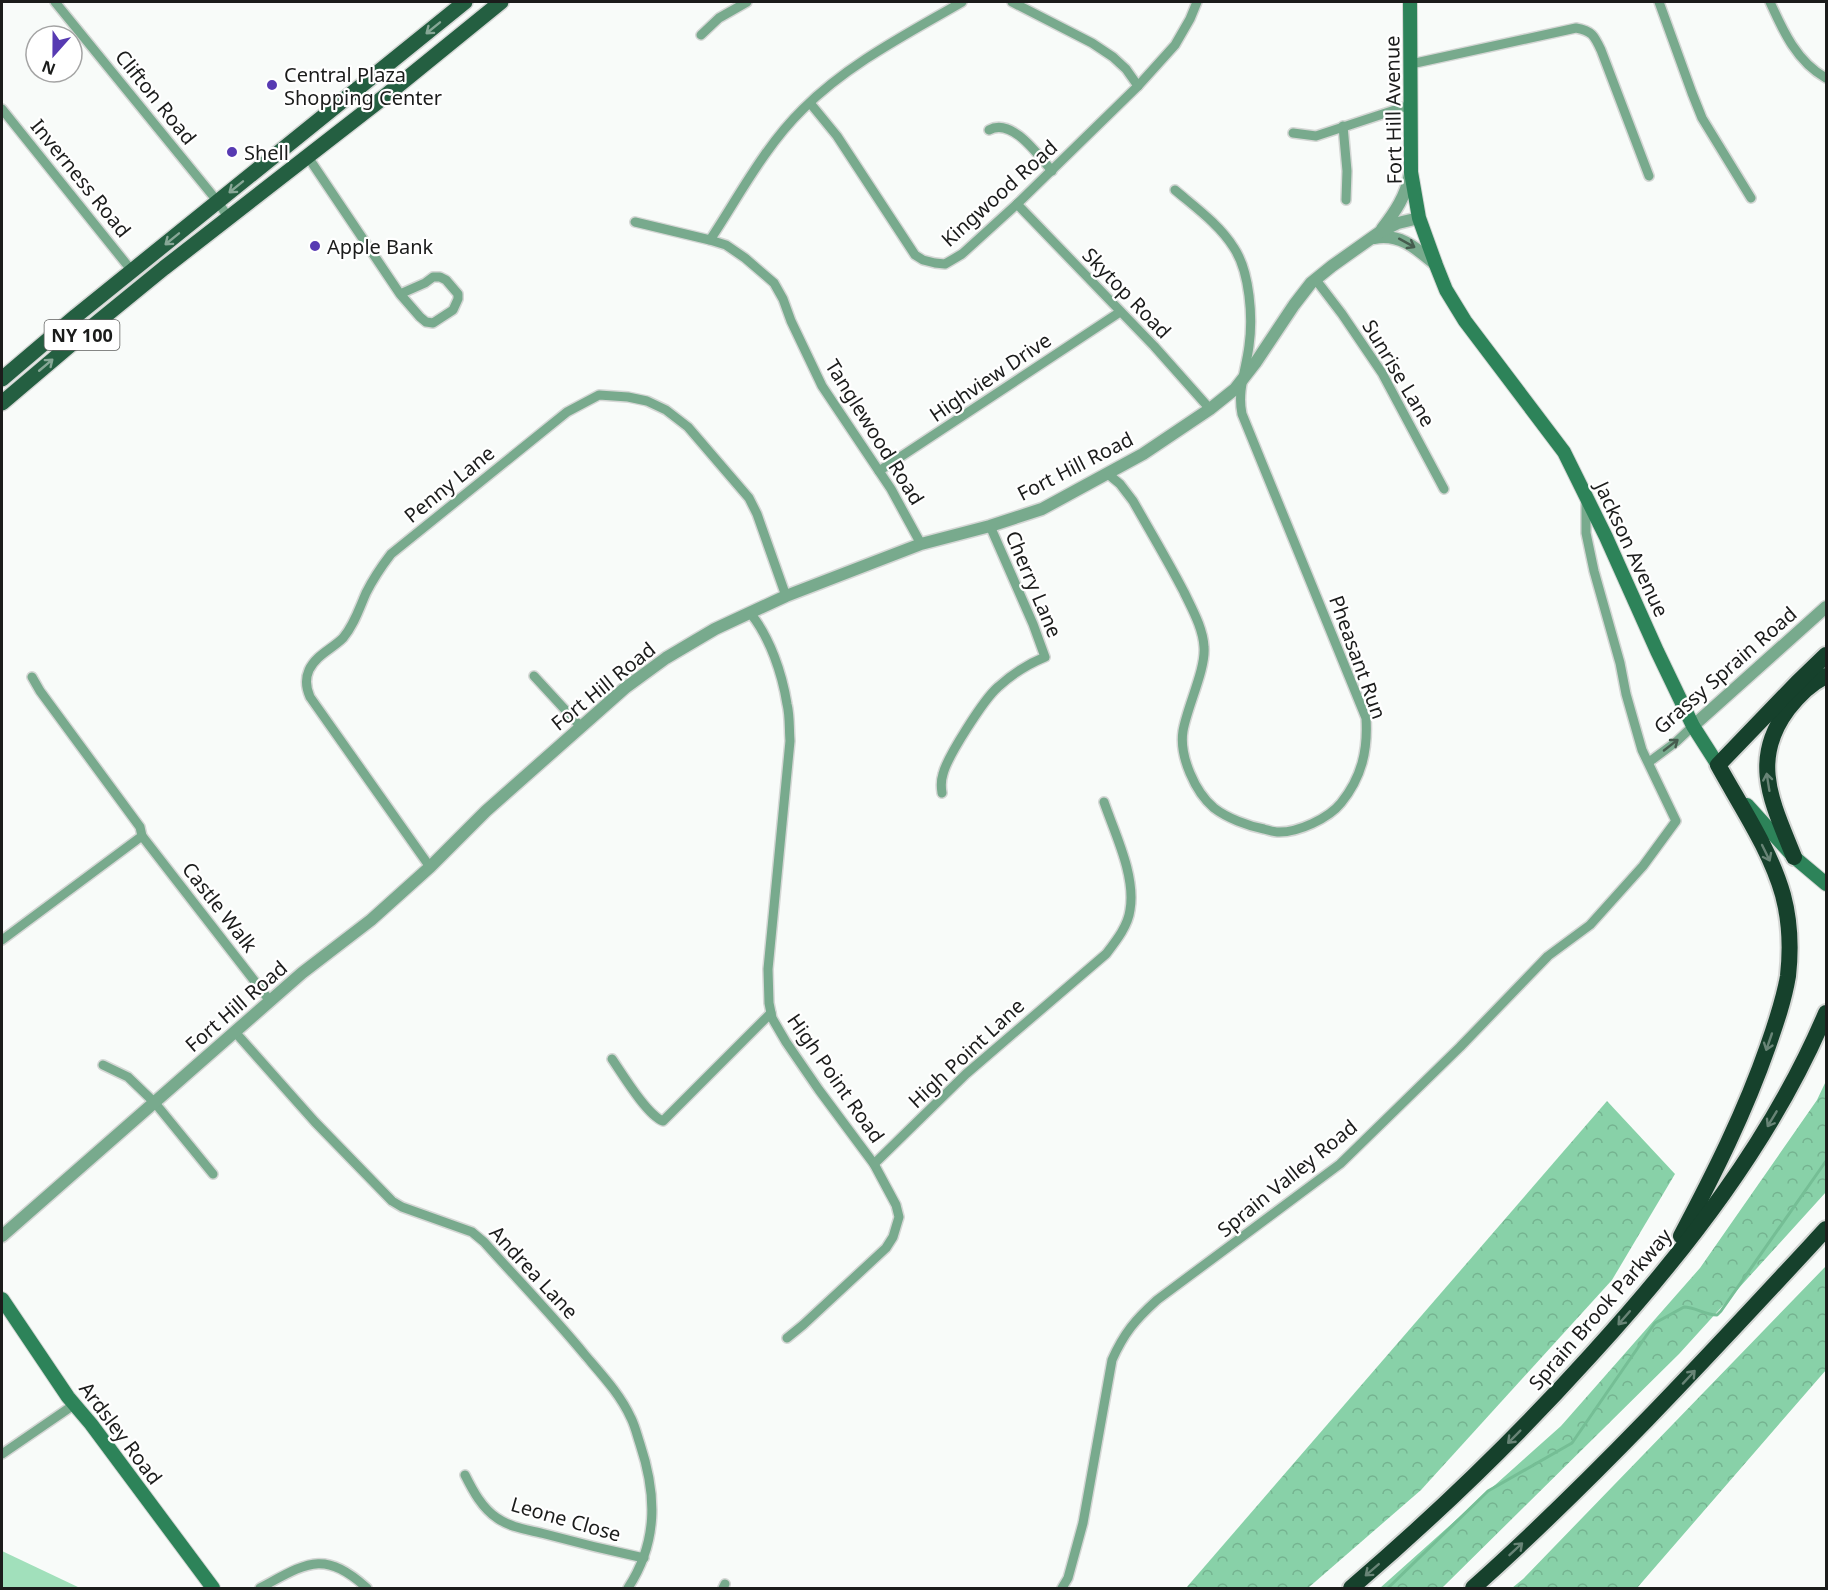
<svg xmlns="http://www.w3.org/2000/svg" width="1828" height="1590" viewBox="0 0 1828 1590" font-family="'Noto Sans',sans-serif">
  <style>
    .forest { fill: url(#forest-crowns) }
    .garden { fill: #a1e0bb }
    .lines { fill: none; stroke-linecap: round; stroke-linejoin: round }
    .stream { stroke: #75be95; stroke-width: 3 }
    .minor-casing { stroke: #d5d7d5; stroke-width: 12 }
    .tertiary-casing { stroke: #d5d7d5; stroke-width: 15 }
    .secondary-casing { stroke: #d5d7d5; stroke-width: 16 }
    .primary-casing { stroke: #d5d7d5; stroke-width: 18 }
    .motorway-casing { stroke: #d5d7d5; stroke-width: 20 }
    .minor { stroke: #78aa8d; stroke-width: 9 }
    .tertiary { stroke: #78aa8d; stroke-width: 12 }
    .secondary { stroke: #2d8359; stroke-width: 14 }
    .primary { stroke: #245f41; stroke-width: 15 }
    .motorway { stroke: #16412c; stroke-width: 16 }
    .oneway { stroke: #87a796 }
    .oneway2 { stroke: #455c4e }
    .oneway3 { stroke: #688476 }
    .poi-dot { fill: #573ab2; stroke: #fff; stroke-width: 2 }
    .labels { text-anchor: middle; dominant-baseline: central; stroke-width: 4.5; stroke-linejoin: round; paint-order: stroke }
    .shield { fill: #fff; stroke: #5f605f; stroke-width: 1.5 }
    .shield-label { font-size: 18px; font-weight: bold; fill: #1b1c1b }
    .poi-label { font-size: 20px; fill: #1b1c1b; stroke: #fff; text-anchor: start }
    .street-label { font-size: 20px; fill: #1b1c1b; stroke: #fff }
  </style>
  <defs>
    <pattern id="forest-crowns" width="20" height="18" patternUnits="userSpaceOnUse" patternTransform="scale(1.5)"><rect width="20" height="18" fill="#88d1a8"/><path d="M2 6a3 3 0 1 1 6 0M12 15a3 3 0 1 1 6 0" fill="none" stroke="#75b390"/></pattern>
  </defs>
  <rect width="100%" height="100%" fill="#f8fbf9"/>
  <!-- forest -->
  <g class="forest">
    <polygon points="1826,1081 1826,1192 1679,1354 1443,1587 1442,1588 1380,1588 1561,1426 1700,1268 1817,1100"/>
    <polygon points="1607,1101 1675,1174 1612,1280 1421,1490 1308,1588 1186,1588"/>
    <polygon points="1826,1266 1826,1370 1637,1588 1512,1588 1523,1579"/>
  </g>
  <!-- garden -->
  <polygon class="garden" points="2,1551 80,1588 2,1588"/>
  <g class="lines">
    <!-- stream -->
    <path class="stream" d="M1388,1588L1488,1491L1572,1443L1655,1323L1684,1307C1695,1307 1705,1315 1717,1315L1721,1311L1826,1161"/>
    <defs>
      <g id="minor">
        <polyline points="55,2 218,202 228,217"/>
        <polyline points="1012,2 1092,43 1113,57 1126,69 1138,86"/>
        <polyline points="1659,2 1692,93 1702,118 1751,198"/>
        <path d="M1770,2C1783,31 1797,62 1826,78"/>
        <polyline points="701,35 719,18 747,2"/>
        <path d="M1411,64L1576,28C1592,31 1594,35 1601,50L1649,176"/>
        <polyline points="810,103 837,136 915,255 923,260 935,263 945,264 962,254 1017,204 1138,86 1175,45 1190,19 1197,2"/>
        <polyline points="2,109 132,271"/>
        <polyline points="1343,126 1347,171 1346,200"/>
        <path d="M989,130C1012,117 1038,155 1052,171"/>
        <polyline points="1293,133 1316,136 1410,105"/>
        <polyline points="308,157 400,294 420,317 426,322 433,323 453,310 458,299 458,294 446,280 440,277 433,277 425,283 400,294"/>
        <polyline points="1017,204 1154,346 1210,409"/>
        <polyline points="635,222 710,240 726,245 745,258 774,283 783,299 791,321 822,386 891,489 921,544"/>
        <path d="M710,240C739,196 765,146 803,109C848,64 907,34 962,2"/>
        <polyline points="1316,280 1342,314 1382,373 1444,489"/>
        <polyline points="879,471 1120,312"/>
        <path d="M1108,474L1120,484L1133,501C1150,531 1168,561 1184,592C1192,609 1203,628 1204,647C1206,669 1187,707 1183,731C1179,756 1195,792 1214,808C1227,818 1248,826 1264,829C1268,830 1273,832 1277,832C1298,833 1329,818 1341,803C1362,777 1368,750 1366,718L1242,414C1237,391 1246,370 1249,346C1253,318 1250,272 1234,248C1220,225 1195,207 1175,190"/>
        <path d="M751,614C770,638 782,673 787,704C790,716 789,729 790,741L768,969L769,1003L772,1018L786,1042L819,1090L874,1164L896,1205L899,1217L893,1237L886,1248L803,1325L787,1338"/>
        <polyline points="534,676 581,727"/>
        <polyline points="32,677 40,691 140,827 142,836 270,1001"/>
        <polyline points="1649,762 1676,742 1693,726"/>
        <path d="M942,793C941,787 941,780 943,774C947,757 984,699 998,687C1012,674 1028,664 1045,657L1033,624L990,526"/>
        <path d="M430,867L310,697C306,688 305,679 309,670C316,655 332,649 343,638C354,625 359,609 366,593C373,579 381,567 391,554L567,412L599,395L628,397L647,401L666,410L688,427L749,498L757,514L786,596"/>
        <polyline points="2,940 142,836"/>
        <path d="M235,1032L315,1122L392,1201L402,1207L472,1232L484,1242C518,1280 553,1316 585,1355C602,1375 620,1394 631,1418C635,1426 637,1435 640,1444C657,1495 658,1542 628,1588"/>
        <path d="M612,1059C623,1075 647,1115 663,1121L771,1013"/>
        <polyline points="103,1065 128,1077 155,1103 213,1174"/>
        <path d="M874,1164L966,1074L1106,954C1116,941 1128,926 1130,910C1136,876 1115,834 1104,802"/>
        <polyline points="2,1454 75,1404"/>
        <path d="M465,1475C473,1491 482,1508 497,1518C511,1528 530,1530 545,1534C578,1543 611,1551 644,1558"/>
        <path d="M260,1588C307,1563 323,1549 367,1588"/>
        <polyline points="723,1588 725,1584"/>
        <path d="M1062,1588L1068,1578L1083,1523L1112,1360C1124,1333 1135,1320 1157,1300L1340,1164L1460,1047L1548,956L1590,925L1643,866L1676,821L1642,750L1626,694L1620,663L1594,571L1586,533V502"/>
      </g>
      <g id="tertiary">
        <path d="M1382,229C1395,212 1406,196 1410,174"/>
        <path d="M1374,238C1401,233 1417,249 1436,265"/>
        <polyline points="1693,726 1826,607"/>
        <polyline points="2,1236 270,1001 302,973 371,920 430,867 486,811 625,688 666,658 715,629 786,596 921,544 990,526 1042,509 1143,454 1210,409 1235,389 1256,362 1294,305 1311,283 1332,266 1380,232 1398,223 1419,218"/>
      </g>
      <g id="secondary">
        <polyline points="1410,2 1411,172 1419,218 1436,265 1446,290 1465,321 1564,452 1606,537 1657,651 1693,726 1723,773"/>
        <polyline points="1747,805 1794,857 1826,884"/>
        <polyline points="2,1299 68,1397 91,1424 213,1588"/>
      </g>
      <g id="primary">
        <polyline points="2,379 76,316 465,2"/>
        <polyline points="2,403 88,330 164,268 384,97 501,2"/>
      </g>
      <g id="motorway">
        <path d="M1794,857C1773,804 1749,761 1788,709C1798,696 1811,683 1826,676"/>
        <path d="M1681,1236C1714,1174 1745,1112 1768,1046C1776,1023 1784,1000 1788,976C1791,949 1790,921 1783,895C1770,849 1741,807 1718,765L1797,683L1826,655"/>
        <path d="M1351,1588C1435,1516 1516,1438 1591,1355C1684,1253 1772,1141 1826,1013"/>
        <path d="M1473,1588C1598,1476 1712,1352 1826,1229"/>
      </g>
    </defs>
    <!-- minor casing -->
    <use href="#minor" class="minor-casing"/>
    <!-- tertiary casing -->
    <use href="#tertiary" class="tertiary-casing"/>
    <!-- secondary casing -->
    <use href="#secondary" class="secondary-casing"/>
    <!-- primary casing -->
    <use href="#primary" class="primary-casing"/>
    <!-- motorway casing -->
    <use href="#motorway" class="motorway-casing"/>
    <!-- minor -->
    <use href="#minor" class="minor"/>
    <!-- tertiary -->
    <use href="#tertiary" class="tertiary"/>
    <!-- secondary -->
    <use href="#secondary" class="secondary"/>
    <!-- primary -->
    <use href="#primary" class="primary"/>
    <!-- motorway -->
    <use href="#motorway" class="motorway"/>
  </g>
  <!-- one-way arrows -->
  <defs><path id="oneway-shaft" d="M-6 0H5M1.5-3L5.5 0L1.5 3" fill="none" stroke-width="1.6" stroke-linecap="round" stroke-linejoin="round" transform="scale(1.5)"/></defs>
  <g class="oneway">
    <use href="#oneway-shaft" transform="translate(433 28) rotate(141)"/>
    <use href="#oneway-shaft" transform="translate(236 187) rotate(141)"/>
    <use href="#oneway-shaft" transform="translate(172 239) rotate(141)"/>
    <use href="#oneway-shaft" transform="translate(46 365) rotate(-40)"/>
  </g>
  <g class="oneway2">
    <use href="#oneway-shaft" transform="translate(1407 243) rotate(29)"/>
    <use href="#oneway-shaft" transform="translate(1671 745) rotate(-38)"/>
  </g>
  <g class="oneway3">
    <use href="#oneway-shaft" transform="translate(1768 782) rotate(-99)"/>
    <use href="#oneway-shaft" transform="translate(1766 853) rotate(64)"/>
    <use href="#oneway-shaft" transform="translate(1769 1042) rotate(109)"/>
    <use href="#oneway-shaft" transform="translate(1772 1119) rotate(121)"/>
    <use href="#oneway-shaft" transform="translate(1624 1318) rotate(131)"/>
    <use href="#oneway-shaft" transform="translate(1689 1377) rotate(-47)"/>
    <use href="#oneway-shaft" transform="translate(1514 1437) rotate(135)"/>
    <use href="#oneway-shaft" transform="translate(1516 1549) rotate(-43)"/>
    <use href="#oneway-shaft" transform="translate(1372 1570) rotate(139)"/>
  </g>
  <!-- markers -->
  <g class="poi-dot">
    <circle cx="272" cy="85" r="6"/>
    <circle cx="232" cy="152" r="6"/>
    <circle cx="315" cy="246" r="6"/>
  </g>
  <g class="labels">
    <!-- shield labels -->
    <rect class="shield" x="44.5" y="320" width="75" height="30" rx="4.5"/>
    <g class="shield-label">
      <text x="82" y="335">NY 100</text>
    </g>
    <!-- poi labels -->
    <g class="poi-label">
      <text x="284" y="74">Central Plaza<tspan x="284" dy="23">Shopping Center</tspan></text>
      <text x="244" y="152">Shell</text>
      <text x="327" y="246">Apple Bank</text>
    </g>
    <!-- street labels -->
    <g class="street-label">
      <text transform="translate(156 97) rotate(51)">Clifton Road</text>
      <text transform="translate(1393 110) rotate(-91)">Fort Hill Avenue</text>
      <text transform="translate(81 178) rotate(51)">Inverness Road</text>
      <text transform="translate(999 193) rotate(-42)">Kingwood Road</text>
      <text transform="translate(1127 293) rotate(46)">Skytop Road</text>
      <text transform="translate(1399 373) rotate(59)">Sunrise Lane</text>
      <text transform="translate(990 377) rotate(-34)">Highview Drive</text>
      <text transform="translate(875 432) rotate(58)">Tanglewood Road</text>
      <text transform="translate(1075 466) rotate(-27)">Fort Hill Road</text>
      <text transform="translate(449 484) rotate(-39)">Penny Lane</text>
      <text transform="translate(1632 549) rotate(65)">Jackson Avenue</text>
      <text transform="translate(1034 584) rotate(67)">Cherry Lane</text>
      <text transform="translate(1358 657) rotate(70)">Pheasant Run</text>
      <text transform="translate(1725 670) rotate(-41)">Grassy Sprain Road</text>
      <text transform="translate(603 686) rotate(-39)">Fort Hill Road</text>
      <text transform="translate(220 907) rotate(52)">Castle Walk</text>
      <text transform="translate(236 1006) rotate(-41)">Fort Hill Road</text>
      <text transform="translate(966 1053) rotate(-43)">High Point Lane</text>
      <text transform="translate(836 1078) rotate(55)">High Point Road</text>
      <text transform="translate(1287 1178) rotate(-39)">Sprain Valley Road</text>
      <text transform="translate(534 1272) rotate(47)">Andrea Lane</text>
      <text transform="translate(1600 1309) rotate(-49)">Sprain Brook Parkway</text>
      <text transform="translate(121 1433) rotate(53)">Ardsley Road</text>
      <text transform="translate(566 1519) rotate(16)">Leone Close</text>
    </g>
  </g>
  <!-- border -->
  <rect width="1828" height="1590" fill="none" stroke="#1b1c1b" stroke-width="6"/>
  <!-- north arrow -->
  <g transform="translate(54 54) rotate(201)"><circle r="28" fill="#ffffff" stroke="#a4a4a4" stroke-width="1.5"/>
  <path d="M0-4.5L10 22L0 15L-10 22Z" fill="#573ab2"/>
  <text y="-9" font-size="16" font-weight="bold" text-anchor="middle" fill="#1b1c1b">N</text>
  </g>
</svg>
